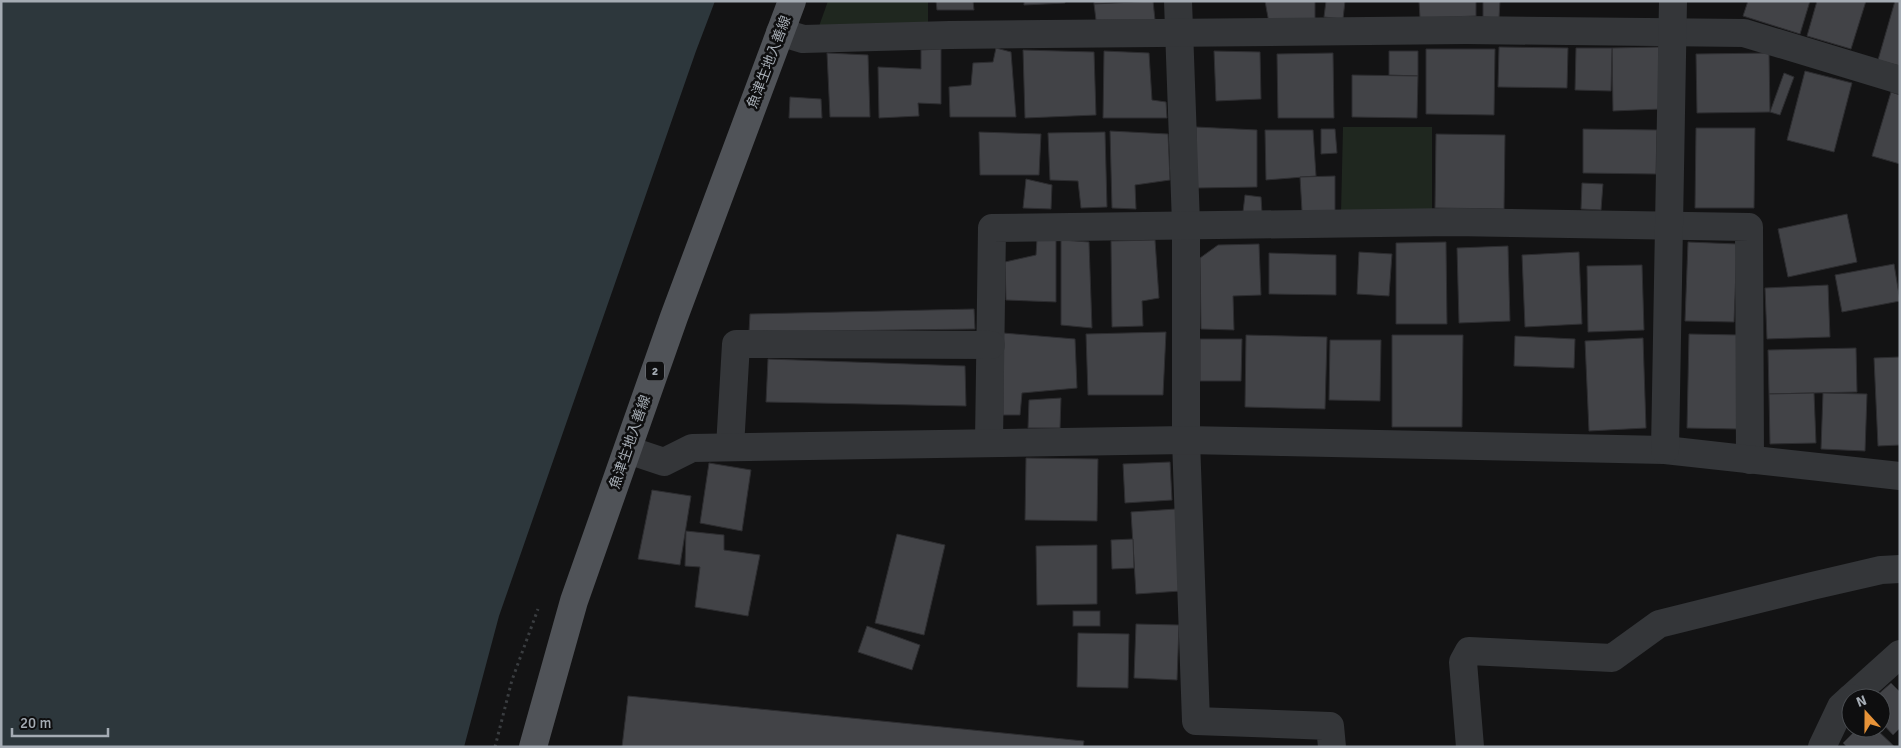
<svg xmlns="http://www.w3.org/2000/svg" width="1901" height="748" viewBox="0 0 1901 748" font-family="Signika,'Noto Sans JP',sans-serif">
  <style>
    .green { fill: #1f271f }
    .water { fill: #2d373c }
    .building { fill: #424347; stroke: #2d2d30 }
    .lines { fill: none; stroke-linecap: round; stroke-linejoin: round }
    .path { stroke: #3a3d40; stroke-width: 3; stroke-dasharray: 2.5 4; stroke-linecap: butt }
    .street { stroke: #343639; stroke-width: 28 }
    .primary { stroke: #505358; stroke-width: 28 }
    .labels { text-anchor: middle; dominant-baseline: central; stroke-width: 5; stroke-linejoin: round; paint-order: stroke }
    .shield { fill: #0e0e0f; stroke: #787d82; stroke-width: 1 }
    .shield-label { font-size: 12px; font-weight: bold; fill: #a5acb4 }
    .street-label { font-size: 14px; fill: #a5acb4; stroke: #0e0e0f }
  </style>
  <rect width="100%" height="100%" fill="#131314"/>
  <!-- green -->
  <g class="green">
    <polygon points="828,1 928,1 928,25 818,29"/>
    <polygon points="1343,127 1432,127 1432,213 1341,213"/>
  </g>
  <!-- water -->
  <polygon class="water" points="1,1 715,1 696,51 499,616 464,747 1,747"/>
  <!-- building -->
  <g class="building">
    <polygon points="936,1 973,1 974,10 937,10"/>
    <polygon points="1024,1 1065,1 1065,3 1024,5"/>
    <polygon points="1094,1 1143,1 1094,4"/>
    <polygon points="1153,1 1155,20 1096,20 1094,4"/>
    <polygon points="1265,1 1315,1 1315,19 1269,23"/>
    <polygon points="1326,1 1345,1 1343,19 1324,17"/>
    <polygon points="1419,1 1476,1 1476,16 1420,18"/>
    <polygon points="1483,1 1500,1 1499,18 1483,17"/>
    <polygon points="1748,1 1810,1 1800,34 1743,16"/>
    <polygon points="1817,1 1866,1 1851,49 1807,36"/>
    <polygon points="1895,1 1900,1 1900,66 1878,60"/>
    <polygon points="1499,47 1568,48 1567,88 1498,87"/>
    <polygon points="1659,47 1661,109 1613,111 1612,48"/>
    <polygon points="996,48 1011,52 1016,117 950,117 949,87 971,85 973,63 993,62"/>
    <polygon points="1576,48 1612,48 1611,91 1575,90"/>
    <polygon points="941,49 941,104 918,103 919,116 879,118 878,67 921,69 921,50"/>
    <polygon points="1426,49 1495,49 1494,115 1426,114"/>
    <polygon points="1023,50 1094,52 1096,115 1025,118"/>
    <polygon points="1104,51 1149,53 1152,100 1166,102 1167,118 1103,118"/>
    <polygon points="1214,51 1260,52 1261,99 1216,101"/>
    <polygon points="1389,51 1418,51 1418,76 1389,75"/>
    <polygon points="827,53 868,55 870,117 830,117"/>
    <polygon points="1333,53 1334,118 1278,118 1277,54"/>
    <polygon points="1769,53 1770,112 1697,113 1696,54"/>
    <polygon points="1805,71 1852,83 1834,152 1787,140"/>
    <polygon points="1784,73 1794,77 1780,115 1770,112"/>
    <polygon points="1352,75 1418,76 1417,118 1352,117"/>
    <polygon points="1891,92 1900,95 1900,164 1872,156"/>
    <polygon points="790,97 821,99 822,118 789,118"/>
    <polygon points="1196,127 1257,130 1257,187 1197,188"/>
    <polygon points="1696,128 1755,128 1754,208 1695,208"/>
    <polygon points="1321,129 1335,129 1337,153 1321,154"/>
    <polygon points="1583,129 1657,130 1656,174 1583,173"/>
    <polygon points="1265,130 1313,130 1316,176 1266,180"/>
    <polygon points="1110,131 1168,134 1170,180 1135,185 1136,209 1112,208"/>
    <polygon points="979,132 1041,134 1039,175 980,175"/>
    <polygon points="1105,132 1107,207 1081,208 1078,181 1050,180 1048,133"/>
    <polygon points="1436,134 1505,135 1504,209 1435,208"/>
    <polygon points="1335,176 1335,213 1302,211 1300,177"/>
    <polygon points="1026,179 1052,185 1051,209 1023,208"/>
    <polygon points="1582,183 1603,184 1601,210 1581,209"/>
    <polygon points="1245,195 1261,197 1262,213 1243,212"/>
    <polygon points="1847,214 1857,262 1788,277 1778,229"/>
    <polygon points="1037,239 1056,240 1056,302 1006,300 1005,262 1036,255"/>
    <polygon points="1061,240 1089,242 1092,328 1061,325"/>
    <polygon points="1155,240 1159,298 1142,301 1143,326 1112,327 1111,241"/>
    <polygon points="1446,242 1447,324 1396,324 1396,243"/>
    <polygon points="1688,242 1737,244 1734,322 1685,321"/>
    <polygon points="1259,244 1261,295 1233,296 1234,330 1201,329 1200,258 1218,245"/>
    <polygon points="1508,246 1510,321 1459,323 1457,248"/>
    <polygon points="1359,252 1392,254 1389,296 1357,294"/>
    <polygon points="1579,252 1582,324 1525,327 1522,255"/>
    <polygon points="1269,253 1336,255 1336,295 1269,294"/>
    <polygon points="1894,264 1900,301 1842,312 1835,275"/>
    <polygon points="1642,265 1644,330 1588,332 1587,266"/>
    <polygon points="1828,285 1830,337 1767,339 1765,288"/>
    <polygon points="974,309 975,329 749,332 750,314"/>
    <polygon points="1166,332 1163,395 1088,395 1086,334"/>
    <polygon points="1003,333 1075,339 1077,388 1022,393 1020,415 1003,415"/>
    <polygon points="1689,334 1739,335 1737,429 1687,428"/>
    <polygon points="1246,335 1327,337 1325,409 1245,407"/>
    <polygon points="1392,335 1463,335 1462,427 1392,427"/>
    <polygon points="1515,336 1575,339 1574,368 1514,366"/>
    <polygon points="1643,338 1646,428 1589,431 1585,341"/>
    <polygon points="1200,339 1242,339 1241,381 1200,381"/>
    <polygon points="1330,340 1381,340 1380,401 1329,400"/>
    <polygon points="1856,348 1857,392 1769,394 1768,350"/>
    <polygon points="1900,357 1900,445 1878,446 1874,358"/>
    <polygon points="768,359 965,366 966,406 766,402"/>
    <polygon points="1814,393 1816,443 1770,444 1769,394"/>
    <polygon points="1823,393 1867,394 1865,451 1821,449"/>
    <polygon points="1061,398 1060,428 1028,428 1029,400"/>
    <polygon points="1026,458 1098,459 1097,521 1025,520"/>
    <polygon points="1170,462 1172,500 1125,503 1123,464"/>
    <polygon points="709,463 751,470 742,531 700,523"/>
    <polygon points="652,490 691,496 680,565 638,559"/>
    <polygon points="1176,509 1181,591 1136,594 1131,512"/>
    <polygon points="686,531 724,535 724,550 760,555 748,616 695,607 700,567 685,566"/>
    <polygon points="897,534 945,545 924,635 875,623"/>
    <polygon points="1133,539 1134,568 1112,569 1111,540"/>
    <polygon points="1097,545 1097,604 1037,605 1036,546"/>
    <rect x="1073" y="611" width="27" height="15"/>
    <polygon points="1136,624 1179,625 1177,680 1134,678"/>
    <polygon points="867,626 920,645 912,670 858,652"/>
    <polygon points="1078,633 1129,634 1128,688 1077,687"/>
    <polygon points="1891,683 1900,692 1900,728 1893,735 1881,722 1881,698 1874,698"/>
    <polygon points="628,696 1084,741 1083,747 622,747"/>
    <polygon points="1858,728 1875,728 1895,747 1847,747 1843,743"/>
  </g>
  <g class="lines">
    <!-- path -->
    <polyline class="path" points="495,747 512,680 538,609"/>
    <!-- street -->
    <g class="street">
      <polyline points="1178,1 1186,224 1186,440 1196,721 1330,726 1332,747"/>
      <polyline points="780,32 803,39 950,35 1466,30 1744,33 1900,80"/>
      <polyline points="989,442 992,228 1453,222 1749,227 1750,460"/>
      <polyline points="730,447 736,344 991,345"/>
      <polyline points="628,450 664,462 692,448 1186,440 1665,450 1900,476"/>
      <polyline points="1665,450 1673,1"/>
      <polyline points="1851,698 1900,654"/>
      <polyline points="1470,747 1463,662 1469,651 1612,658 1659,624 1812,586 1881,570 1900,569"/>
      <polyline points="1822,747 1841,707 1851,698"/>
    </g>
    <!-- primary -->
    <polyline class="primary" points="533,747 574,601 674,317 792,1"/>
  </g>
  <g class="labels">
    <!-- shield labels -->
    <rect class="shield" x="646" y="361.5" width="18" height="19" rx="4"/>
    <g class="shield-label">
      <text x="655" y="371">2</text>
    </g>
    <!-- street labels -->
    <g class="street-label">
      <text transform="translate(769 62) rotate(-69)">魚津生地入善線</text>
      <text transform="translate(630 442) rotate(-71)">魚津生地入善線</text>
    </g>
  </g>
  <!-- border -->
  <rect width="1901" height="748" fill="none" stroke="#a5acb4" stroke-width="5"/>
  <!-- north arrow -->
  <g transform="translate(1866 713) rotate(339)"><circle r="24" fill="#0e0e0f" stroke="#4a4d51"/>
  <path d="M0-4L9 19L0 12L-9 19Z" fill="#e79338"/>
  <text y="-8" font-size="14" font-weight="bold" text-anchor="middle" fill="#a5acb4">N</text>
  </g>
  <!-- scale -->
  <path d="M12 728v8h96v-8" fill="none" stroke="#a5acb4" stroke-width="2.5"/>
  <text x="20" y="728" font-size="15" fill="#a5acb4" stroke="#0e0e0f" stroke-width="4" paint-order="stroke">20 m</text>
</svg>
